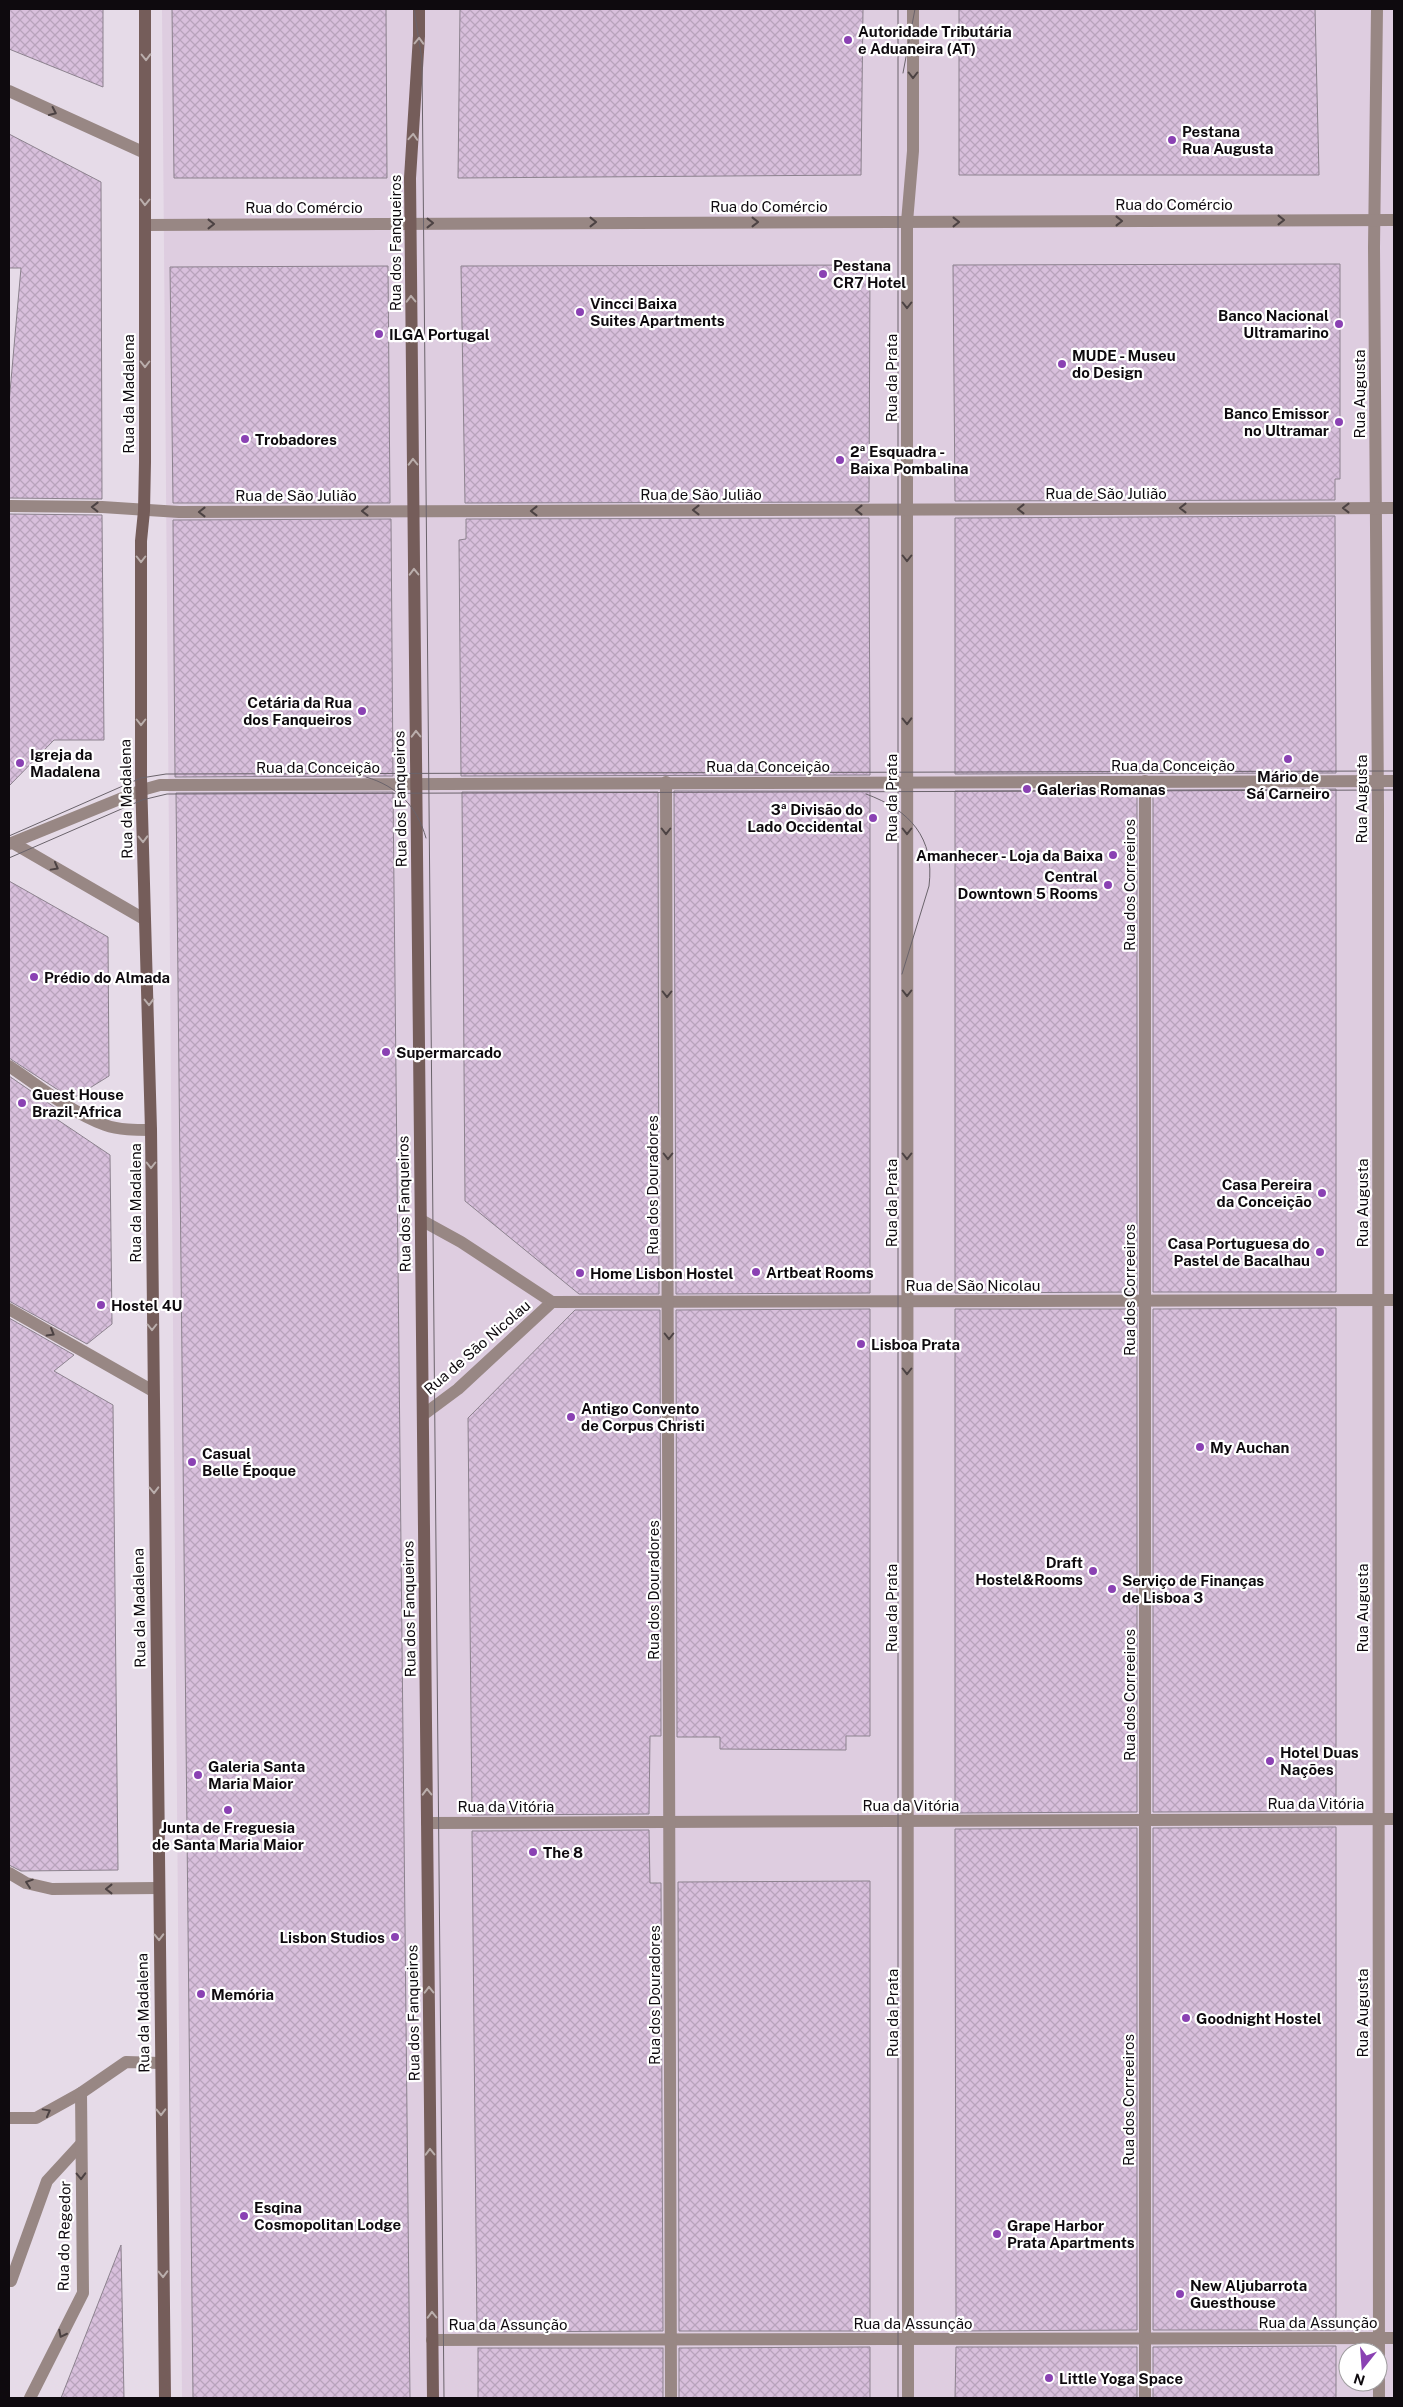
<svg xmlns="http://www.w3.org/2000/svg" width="1403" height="2407" viewBox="0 0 1403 2407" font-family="'Public Sans',sans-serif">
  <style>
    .built { fill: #decde0; fill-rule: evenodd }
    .building { fill: url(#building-cross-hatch); stroke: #8c828e }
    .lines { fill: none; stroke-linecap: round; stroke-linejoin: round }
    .service { stroke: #988784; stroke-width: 12 }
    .pedestrian { stroke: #988784; stroke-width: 12 }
    .minor { stroke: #988784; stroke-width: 12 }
    .tertiary { stroke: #988784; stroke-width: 12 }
    .secondary { stroke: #755d5a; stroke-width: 12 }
    .tram { stroke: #6a636b; stroke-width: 1 }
    .oneway { stroke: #baaeac }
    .oneway2 { stroke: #4c4243 }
    .poi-dot { fill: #8a41b3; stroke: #fff; stroke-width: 2 }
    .labels { text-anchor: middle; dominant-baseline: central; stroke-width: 4.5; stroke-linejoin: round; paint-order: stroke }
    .poi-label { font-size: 15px; font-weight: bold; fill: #0e0a0e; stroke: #fff; text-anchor: start }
    .street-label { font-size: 15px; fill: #0e0a0e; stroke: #fff }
  </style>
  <defs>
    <pattern id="building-cross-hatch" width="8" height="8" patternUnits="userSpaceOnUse" patternTransform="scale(1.25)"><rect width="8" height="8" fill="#d8bfdc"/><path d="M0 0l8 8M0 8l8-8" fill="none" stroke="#b8a3bc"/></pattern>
  </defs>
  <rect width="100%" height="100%" fill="#e6dbe8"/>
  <!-- built -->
  <path class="built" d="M162,9H1394V2398H182ZM1348,2352H1378V2382H1348Z"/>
  <!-- building -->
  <g class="building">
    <polygon points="9,9 103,9 103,87 9,49"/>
    <polygon points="172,9 386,9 387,178 174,178"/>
    <polygon points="460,9 863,9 861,175 458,178"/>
    <polygon points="959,9 1315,9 1319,175 959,175"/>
    <polygon points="9,134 101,182 102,499 9,498 9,403 21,268 9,268"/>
    <polygon points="1340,264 1340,479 1335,479 1335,500 955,501 953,265"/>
    <polygon points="870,265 869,502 465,503 461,266"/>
    <polygon points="388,266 390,503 173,503 170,267"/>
    <polygon points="9,514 102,515 104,740 54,740 9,786"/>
    <polygon points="1335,516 1336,773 955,774 955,518"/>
    <polygon points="869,518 870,775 461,776 459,540 466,539 466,519"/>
    <polygon points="391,519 393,776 175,777 173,520"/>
    <polygon points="1336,789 1336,1292 1153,1292 1153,790"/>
    <polygon points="1137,790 1137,1292 955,1293 955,791"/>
    <polygon points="674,791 870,791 870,1293 676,1294"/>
    <polygon points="393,792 410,2398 193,2398 176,793"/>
    <polygon points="462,792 658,792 659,1294 579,1294 465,1201"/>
    <polygon points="9,881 108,937 109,1076 72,1099 9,1058"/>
    <polygon points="9,1076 57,1109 49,1114 110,1155 112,1324 87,1344 9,1301"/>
    <polygon points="1336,1308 1336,1811 1153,1812 1153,1309"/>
    <polygon points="870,1309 870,1736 846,1736 846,1750 720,1749 720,1737 677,1737 676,1310"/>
    <polygon points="955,1309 1137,1309 1137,1812 955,1813"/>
    <polygon points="575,1310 660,1310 661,1736 650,1736 649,1814 472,1815 468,1418"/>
    <polygon points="9,1318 74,1355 54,1371 113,1405 118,1870 21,1871 9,1865"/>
    <polygon points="1336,1827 1336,2330 1153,2330 1153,1828"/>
    <polygon points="1137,1828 1137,2330 956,2331 955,1829"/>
    <polygon points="649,1830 650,1883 661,1883 663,2331 477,2332 472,1831"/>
    <polygon points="870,1881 870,2331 679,2331 678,1882"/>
    <polygon points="121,2245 124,2398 61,2398"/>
    <polygon points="1336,2346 1336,2398 1153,2398 1153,2347"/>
    <polygon points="870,2347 870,2398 679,2398 679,2348"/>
    <polygon points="956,2347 1137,2347 1137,2398 955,2398"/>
    <rect x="478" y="2348" width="185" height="50"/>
  </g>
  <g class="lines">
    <!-- service -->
    <polyline class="service" points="11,2281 47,2181 81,2144"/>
    <!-- pedestrian -->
    <g class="pedestrian">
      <polyline points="1377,9 1374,247 1378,809 1379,2398"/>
      <polyline points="907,510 908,2398"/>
      <polyline points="421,1220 461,1242 552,1302 458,1389 423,1415"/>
      <polyline points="552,1302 1394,1300"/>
      <polyline points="427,1823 1394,1819"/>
      <polyline points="432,2340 1394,2338"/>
      <polyline points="1145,2398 1145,781"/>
    </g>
    <!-- minor -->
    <g class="minor">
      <polyline points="9,91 145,153"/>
      <polyline points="145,225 1394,220"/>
      <polyline points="9,506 102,507 179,512 1394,508"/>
      <polyline points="907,510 907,222 913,151 913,9"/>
      <polyline points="666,782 671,2398"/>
      <path d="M9,1066C39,1086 70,1112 105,1125C119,1130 136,1130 151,1130"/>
      <polyline points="9,1309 153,1391"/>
      <polyline points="9,1873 26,1883 52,1889 158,1888"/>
      <polyline points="9,2118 36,2118 81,2093 126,2062 160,2063"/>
      <polyline points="30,2398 83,2293 81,2093"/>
    </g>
    <!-- tertiary -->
    <g class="tertiary">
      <polyline points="13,843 144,919"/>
      <polyline points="9,844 142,790 160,785 1394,781"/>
    </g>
    <!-- secondary -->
    <g class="secondary">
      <polyline points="145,9 145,462 144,511 141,541 141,778 151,1130 165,2398"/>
      <polyline points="419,9 419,36 410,178 433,2398"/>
    </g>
    <!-- tram -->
    <g class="tram">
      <polyline points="414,9 422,60 444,2398"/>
      <polyline points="898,9 898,2398"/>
      <polyline points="903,73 915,9"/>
      <path d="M366,777C397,786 417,806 426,838"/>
      <path d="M866,794C910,810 935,838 929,886L902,974"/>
      <polyline points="9,836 141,778 166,774 1394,771"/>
      <polyline points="9,858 142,800 167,794 1394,790"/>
    </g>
  </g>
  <!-- one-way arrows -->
  <defs><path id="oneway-chevron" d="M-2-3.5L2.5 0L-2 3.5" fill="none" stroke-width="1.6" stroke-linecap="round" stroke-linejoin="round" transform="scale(1.25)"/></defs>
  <g class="oneway">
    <use href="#oneway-chevron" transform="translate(419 41) rotate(-88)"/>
    <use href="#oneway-chevron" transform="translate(146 57) rotate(89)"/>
    <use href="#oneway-chevron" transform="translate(413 137) rotate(-86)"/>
    <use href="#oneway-chevron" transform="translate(145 202) rotate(91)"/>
    <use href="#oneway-chevron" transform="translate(411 299) rotate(-91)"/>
    <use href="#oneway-chevron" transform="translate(145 364) rotate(90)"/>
    <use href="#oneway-chevron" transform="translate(413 462) rotate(-91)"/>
    <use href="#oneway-chevron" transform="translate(141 559) rotate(90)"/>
    <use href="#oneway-chevron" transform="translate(414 572) rotate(-91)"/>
    <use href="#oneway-chevron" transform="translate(141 722) rotate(90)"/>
    <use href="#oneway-chevron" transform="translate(416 734) rotate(-91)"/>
    <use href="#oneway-chevron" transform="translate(143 839) rotate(89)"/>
    <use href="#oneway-chevron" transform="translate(149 1002) rotate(89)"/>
    <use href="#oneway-chevron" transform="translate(151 1165) rotate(90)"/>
    <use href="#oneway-chevron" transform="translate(152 1327) rotate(90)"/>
    <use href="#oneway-chevron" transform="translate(154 1490) rotate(89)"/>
    <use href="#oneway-chevron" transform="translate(427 1792) rotate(-91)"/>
    <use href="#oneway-chevron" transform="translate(159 1937) rotate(89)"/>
    <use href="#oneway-chevron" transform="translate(429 1990) rotate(-91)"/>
    <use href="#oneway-chevron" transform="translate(161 2112) rotate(89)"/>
    <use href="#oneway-chevron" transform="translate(430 2152) rotate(-91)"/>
    <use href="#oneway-chevron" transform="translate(163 2274) rotate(89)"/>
    <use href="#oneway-chevron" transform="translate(432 2315) rotate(-91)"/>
  </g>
  <g class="oneway2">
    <use href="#oneway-chevron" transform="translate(913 75) rotate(90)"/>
    <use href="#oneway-chevron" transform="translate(53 112) rotate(25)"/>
    <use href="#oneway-chevron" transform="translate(1281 220)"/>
    <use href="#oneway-chevron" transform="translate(1119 221)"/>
    <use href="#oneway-chevron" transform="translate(593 222)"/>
    <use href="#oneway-chevron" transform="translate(755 222)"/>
    <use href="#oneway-chevron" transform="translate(956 222)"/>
    <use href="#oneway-chevron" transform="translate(430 223)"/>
    <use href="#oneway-chevron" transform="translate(211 224)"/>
    <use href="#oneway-chevron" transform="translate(907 305) rotate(90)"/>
    <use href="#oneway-chevron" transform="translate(95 507) rotate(-179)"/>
    <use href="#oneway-chevron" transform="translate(1183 508) rotate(180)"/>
    <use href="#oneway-chevron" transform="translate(1346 508) rotate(180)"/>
    <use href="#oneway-chevron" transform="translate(1021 509) rotate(180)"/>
    <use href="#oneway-chevron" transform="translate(696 510) rotate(180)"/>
    <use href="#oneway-chevron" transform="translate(859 510) rotate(180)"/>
    <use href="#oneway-chevron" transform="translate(365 511) rotate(180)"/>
    <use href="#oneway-chevron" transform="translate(534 511) rotate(180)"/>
    <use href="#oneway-chevron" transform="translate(202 512) rotate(180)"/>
    <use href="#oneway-chevron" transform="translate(907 558) rotate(90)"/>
    <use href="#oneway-chevron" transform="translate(907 721) rotate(89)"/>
    <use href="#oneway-chevron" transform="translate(666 831) rotate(90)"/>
    <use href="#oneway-chevron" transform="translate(907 831) rotate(90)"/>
    <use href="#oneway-chevron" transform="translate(55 867) rotate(29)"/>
    <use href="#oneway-chevron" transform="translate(907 993) rotate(90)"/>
    <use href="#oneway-chevron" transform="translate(667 994) rotate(90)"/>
    <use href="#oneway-chevron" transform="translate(668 1156) rotate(90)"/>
    <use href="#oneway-chevron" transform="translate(907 1156) rotate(90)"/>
    <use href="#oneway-chevron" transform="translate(51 1333) rotate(30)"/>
    <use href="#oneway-chevron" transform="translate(669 1336) rotate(90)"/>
    <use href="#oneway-chevron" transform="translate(907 1371) rotate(90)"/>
    <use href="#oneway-chevron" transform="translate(29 1883) rotate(-161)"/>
    <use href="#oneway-chevron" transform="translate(109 1889) rotate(180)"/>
    <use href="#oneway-chevron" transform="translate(47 2112) rotate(-29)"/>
    <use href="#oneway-chevron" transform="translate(81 2176) rotate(89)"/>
    <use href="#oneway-chevron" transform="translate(62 2334) rotate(117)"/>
  </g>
  <!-- markers -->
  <g class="poi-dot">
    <circle cx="848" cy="40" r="5"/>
    <circle cx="1172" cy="140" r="5"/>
    <circle cx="823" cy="274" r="5"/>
    <circle cx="580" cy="312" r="5"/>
    <circle cx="1339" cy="324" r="5"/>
    <circle cx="379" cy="334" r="5"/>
    <circle cx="1062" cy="364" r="5"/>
    <circle cx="1339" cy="422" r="5"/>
    <circle cx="245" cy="439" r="5"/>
    <circle cx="840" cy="460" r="5"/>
    <circle cx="362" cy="711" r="5"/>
    <circle cx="1288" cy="759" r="5"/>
    <circle cx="20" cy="763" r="5"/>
    <circle cx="1027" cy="789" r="5"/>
    <circle cx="873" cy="818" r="5"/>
    <circle cx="1113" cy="855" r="5"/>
    <circle cx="1108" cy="885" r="5"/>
    <circle cx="34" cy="977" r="5"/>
    <circle cx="386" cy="1052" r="5"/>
    <circle cx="22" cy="1103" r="5"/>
    <circle cx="1322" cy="1193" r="5"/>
    <circle cx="1320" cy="1252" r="5"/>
    <circle cx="756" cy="1272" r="5"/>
    <circle cx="580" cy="1273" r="5"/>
    <circle cx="101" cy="1305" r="5"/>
    <circle cx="861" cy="1344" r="5"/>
    <circle cx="571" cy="1417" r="5"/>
    <circle cx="1200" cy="1447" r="5"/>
    <circle cx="192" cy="1462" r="5"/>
    <circle cx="1093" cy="1571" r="5"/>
    <circle cx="1112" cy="1589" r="5"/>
    <circle cx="1270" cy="1761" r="5"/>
    <circle cx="198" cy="1775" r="5"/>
    <circle cx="228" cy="1810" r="5"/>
    <circle cx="533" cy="1852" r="5"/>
    <circle cx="395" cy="1937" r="5"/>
    <circle cx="201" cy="1994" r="5"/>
    <circle cx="1186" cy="2018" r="5"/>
    <circle cx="244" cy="2216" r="5"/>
    <circle cx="997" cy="2234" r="5"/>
    <circle cx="1180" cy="2294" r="5"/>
    <circle cx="1049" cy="2378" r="5"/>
  </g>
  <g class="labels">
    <!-- poi labels -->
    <g class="poi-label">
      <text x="858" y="31">Autoridade Tributária<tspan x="858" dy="17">e Aduaneira (AT)</tspan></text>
      <text x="1182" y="131">Pestana<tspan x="1182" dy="17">Rua Augusta</tspan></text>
      <text x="833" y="265">Pestana<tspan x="833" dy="17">CR7 Hotel</tspan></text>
      <text x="590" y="303">Vincci Baixa<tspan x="590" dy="17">Suites Apartments</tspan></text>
      <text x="1329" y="315" text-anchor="end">Banco Nacional<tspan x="1329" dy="17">Ultramarino</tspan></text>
      <text x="389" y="334">ILGA Portugal</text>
      <text x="1072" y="355">MUDE - Museu<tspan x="1072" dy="17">do Design</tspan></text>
      <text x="1329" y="413" text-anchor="end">Banco Emissor<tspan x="1329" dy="17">no Ultramar</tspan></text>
      <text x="255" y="439">Trobadores</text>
      <text x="850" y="451">2ª Esquadra -<tspan x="850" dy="17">Baixa Pombalina</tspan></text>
      <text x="352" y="702" text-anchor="end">Cetária da Rua<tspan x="352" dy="17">dos Fanqueiros</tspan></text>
      <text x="30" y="754">Igreja da<tspan x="30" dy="17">Madalena</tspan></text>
      <text x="1288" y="776" text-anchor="middle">Mário de<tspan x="1288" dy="17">Sá Carneiro</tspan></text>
      <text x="1037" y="789">Galerias Romanas</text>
      <text x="863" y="809" text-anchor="end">3ª Divisão do<tspan x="863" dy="17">Lado Occidental</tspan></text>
      <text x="1103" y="855" text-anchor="end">Amanhecer - Loja da Baixa</text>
      <text x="1098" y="876" text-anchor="end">Central<tspan x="1098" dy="17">Downtown 5 Rooms</tspan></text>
      <text x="44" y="977">Prédio do Almada</text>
      <text x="396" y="1052">Supermarcado</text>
      <text x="32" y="1094">Guest House<tspan x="32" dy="17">Brazil-Africa</tspan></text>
      <text x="1312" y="1184" text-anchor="end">Casa Pereira<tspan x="1312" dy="17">da Conceição</tspan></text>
      <text x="1310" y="1243" text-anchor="end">Casa Portuguesa do<tspan x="1310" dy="17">Pastel de Bacalhau</tspan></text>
      <text x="766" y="1272">Artbeat Rooms</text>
      <text x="590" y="1273">Home Lisbon Hostel</text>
      <text x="111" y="1305">Hostel 4U</text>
      <text x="871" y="1344">Lisboa Prata</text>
      <text x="581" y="1408">Antigo Convento<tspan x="581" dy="17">de Corpus Christi</tspan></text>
      <text x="1210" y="1447">My Auchan</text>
      <text x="202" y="1453">Casual<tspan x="202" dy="17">Belle Époque</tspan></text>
      <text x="1083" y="1562" text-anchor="end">Draft<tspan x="1083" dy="17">Hostel&amp;Rooms</tspan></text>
      <text x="1122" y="1580">Serviço de Finanças<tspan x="1122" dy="17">de Lisboa 3</tspan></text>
      <text x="1280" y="1752">Hotel Duas<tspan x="1280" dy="17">Nações</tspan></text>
      <text x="208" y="1766">Galeria Santa<tspan x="208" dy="17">Maria Maior</tspan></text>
      <text x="228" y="1827" text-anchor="middle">Junta de Freguesia<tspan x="228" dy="17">de Santa Maria Maior</tspan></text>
      <text x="543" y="1852">The 8</text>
      <text x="385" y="1937" text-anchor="end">Lisbon Studios</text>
      <text x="211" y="1994">Memória</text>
      <text x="1196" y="2018">Goodnight Hostel</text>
      <text x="254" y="2207">Esqina<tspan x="254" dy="17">Cosmopolitan Lodge</tspan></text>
      <text x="1007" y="2225">Grape Harbor<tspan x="1007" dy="17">Prata Apartments</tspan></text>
      <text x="1190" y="2285">New Aljubarrota<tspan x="1190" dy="17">Guesthouse</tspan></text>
      <text x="1059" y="2378">Little Yoga Space</text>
    </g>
    <!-- street labels -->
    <g class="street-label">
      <text x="1174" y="204">Rua do Comércio</text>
      <text x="769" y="206">Rua do Comércio</text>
      <text x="304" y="207">Rua do Comércio</text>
      <text transform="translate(395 243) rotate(-90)">Rua dos Fanqueiros</text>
      <text transform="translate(891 378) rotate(-90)">Rua da Prata</text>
      <text transform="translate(128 394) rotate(-90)">Rua da Madalena</text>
      <text transform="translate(1359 394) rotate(-90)">Rua Augusta</text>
      <text x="1106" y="493">Rua de São Julião</text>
      <text x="701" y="494">Rua de São Julião</text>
      <text x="296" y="495">Rua de São Julião</text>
      <text x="1173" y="765">Rua da Conceição</text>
      <text x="768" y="766">Rua da Conceição</text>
      <text x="318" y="767">Rua da Conceição</text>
      <text transform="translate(891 798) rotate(-90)">Rua da Prata</text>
      <text transform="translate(126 799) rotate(-91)">Rua da Madalena</text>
      <text transform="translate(400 799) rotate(-91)">Rua dos Fanqueiros</text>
      <text transform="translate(1361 799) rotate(-90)">Rua Augusta</text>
      <text transform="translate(1129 885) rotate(-90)">Rua dos Correeiros</text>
      <text transform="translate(652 1185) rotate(-90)">Rua dos Douradores</text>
      <text transform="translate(135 1203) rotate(-90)">Rua da Madalena</text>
      <text transform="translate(891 1203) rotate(-90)">Rua da Prata</text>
      <text transform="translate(1362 1203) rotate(-90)">Rua Augusta</text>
      <text transform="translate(404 1204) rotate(-91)">Rua dos Fanqueiros</text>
      <text x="973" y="1285">Rua de São Nicolau</text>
      <text transform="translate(1129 1290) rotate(-90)">Rua dos Correeiros</text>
      <text transform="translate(477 1347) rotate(-41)">Rua de São Nicolau</text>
      <text transform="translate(653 1590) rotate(-90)">Rua dos Douradores</text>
      <text transform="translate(139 1608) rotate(-91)">Rua da Madalena</text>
      <text transform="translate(891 1608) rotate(-90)">Rua da Prata</text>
      <text transform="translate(1362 1608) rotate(-90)">Rua Augusta</text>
      <text transform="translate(409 1609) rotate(-91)">Rua dos Fanqueiros</text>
      <text transform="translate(1129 1695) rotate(-90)">Rua dos Correeiros</text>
      <text x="1316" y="1803">Rua da Vitória</text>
      <text x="911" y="1805">Rua da Vitória</text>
      <text x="506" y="1806">Rua da Vitória</text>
      <text transform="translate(654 1995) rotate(-90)">Rua dos Douradores</text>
      <text transform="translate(143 2013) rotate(-91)">Rua da Madalena</text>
      <text transform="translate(413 2013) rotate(-91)">Rua dos Fanqueiros</text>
      <text transform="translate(892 2013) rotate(-90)">Rua da Prata</text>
      <text transform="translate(1362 2013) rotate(-90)">Rua Augusta</text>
      <text transform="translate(1128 2100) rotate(-90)">Rua dos Correeiros</text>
      <text transform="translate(64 2236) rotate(-89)">Rua do Regedor</text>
      <text x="1318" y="2322">Rua da Assunção</text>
      <text x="913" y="2323">Rua da Assunção</text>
      <text x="508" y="2324">Rua da Assunção</text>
    </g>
  </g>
  <!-- border -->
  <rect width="1403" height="2407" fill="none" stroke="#0e0a0e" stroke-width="20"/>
  <!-- north arrow -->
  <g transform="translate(1363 2367) rotate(197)"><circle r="24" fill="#ffffff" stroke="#9f9d9f"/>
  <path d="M0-4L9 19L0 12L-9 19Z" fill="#8a41b3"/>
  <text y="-8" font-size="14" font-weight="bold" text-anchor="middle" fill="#0e0a0e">N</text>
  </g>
</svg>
